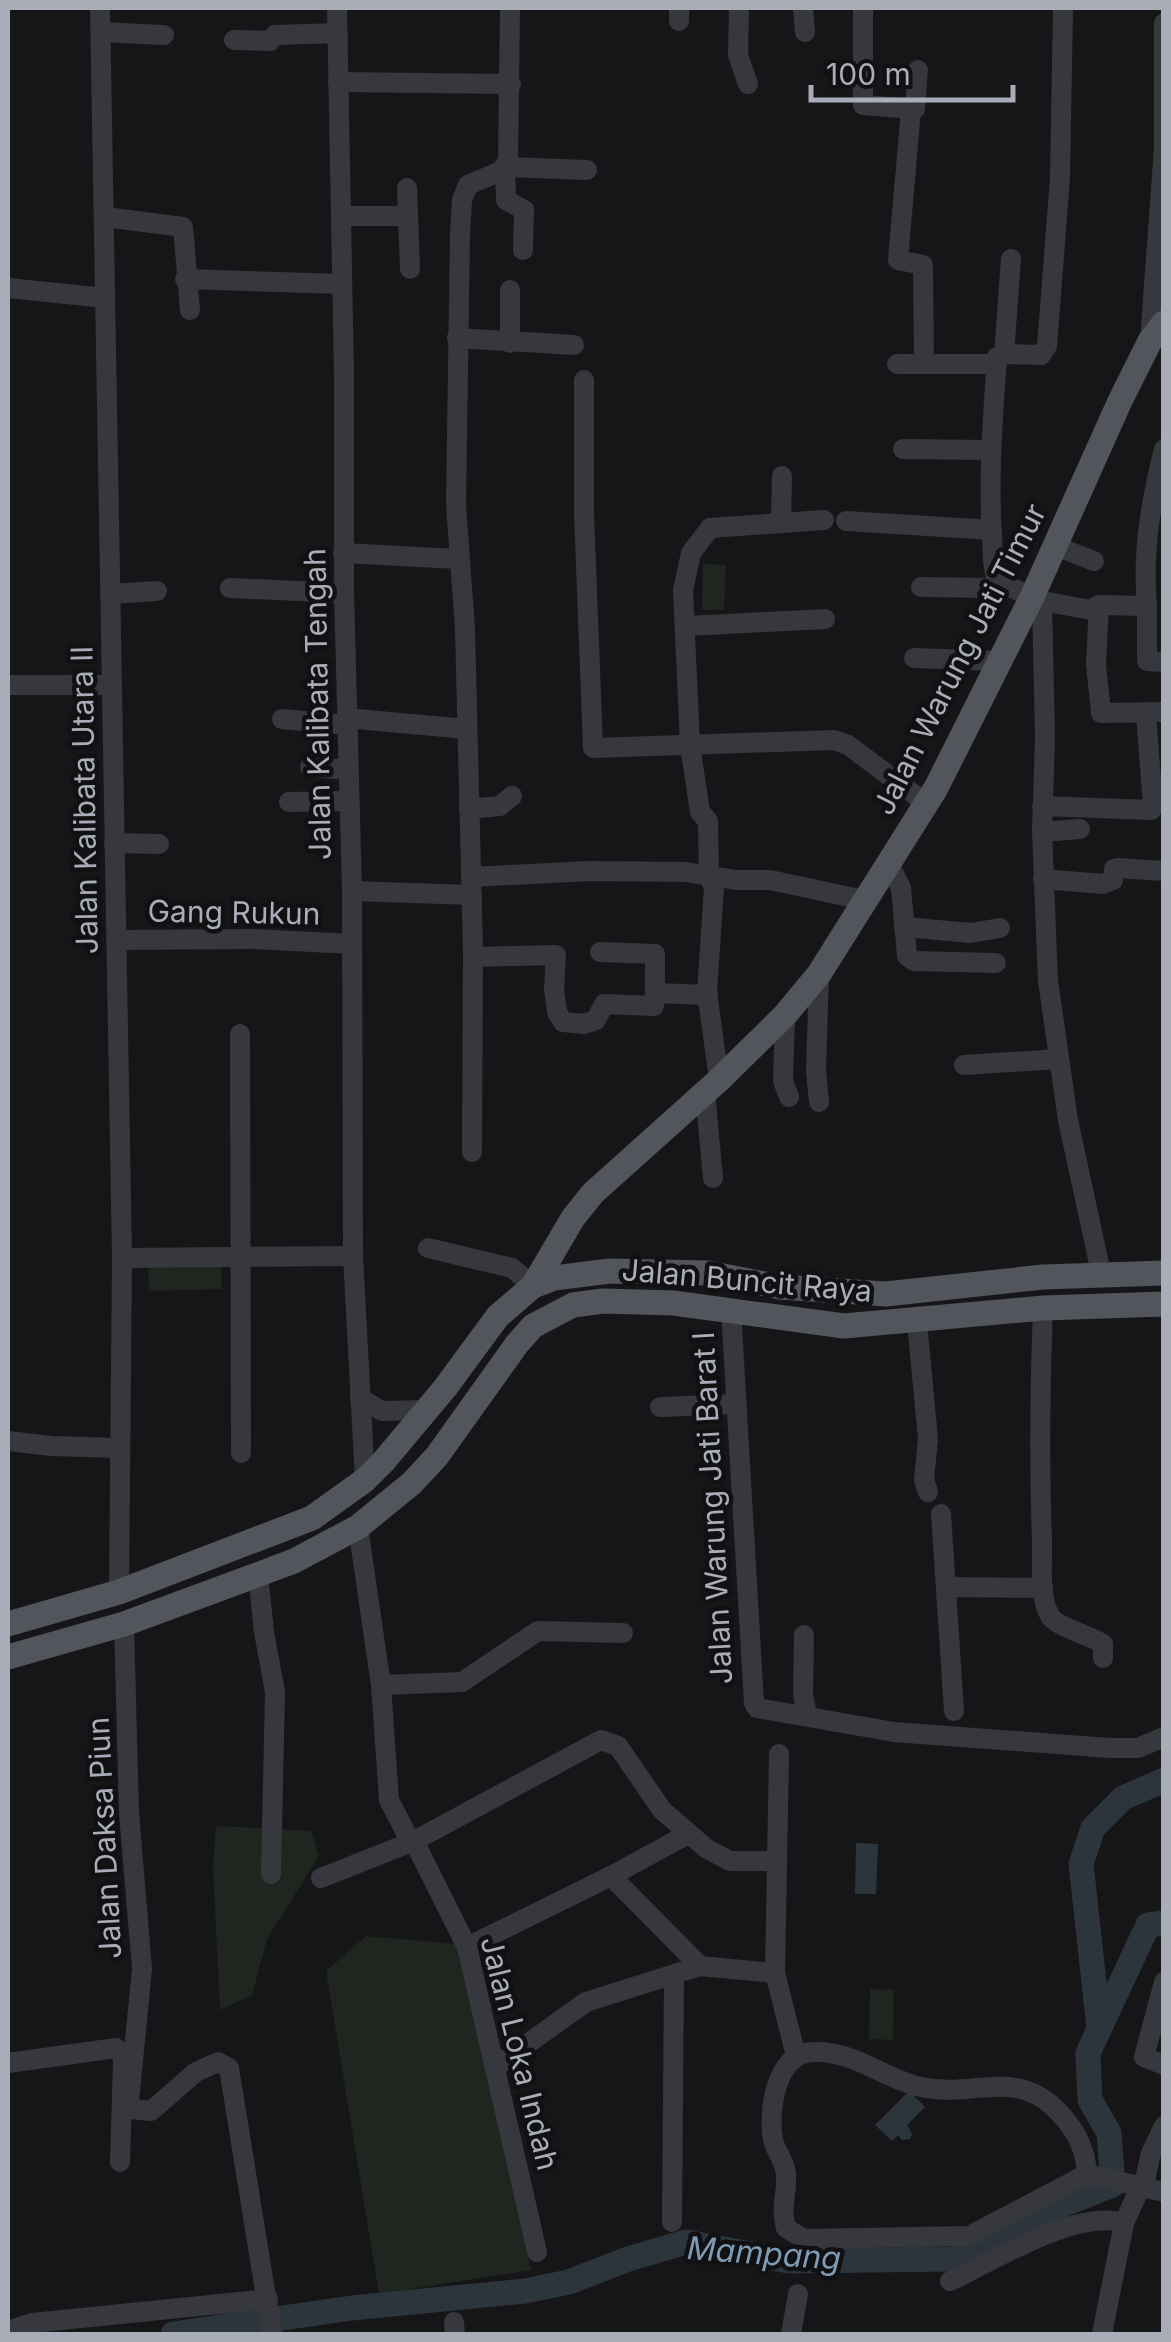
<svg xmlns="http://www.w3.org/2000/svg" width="1171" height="2342" viewBox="0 0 1171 2342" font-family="Inter,sans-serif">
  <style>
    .green { fill: #1e261f }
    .water { fill: #2c353c }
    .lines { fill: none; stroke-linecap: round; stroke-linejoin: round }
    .river { stroke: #2c353c; stroke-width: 25 }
    .minor { stroke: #37383d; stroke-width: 20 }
    .major { stroke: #53555c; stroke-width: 25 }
    .labels { text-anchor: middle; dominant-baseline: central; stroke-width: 9; stroke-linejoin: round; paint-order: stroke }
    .street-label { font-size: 30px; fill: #a8adb8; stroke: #111113 }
    .water-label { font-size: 32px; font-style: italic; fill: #7f9bb3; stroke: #111113 }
  </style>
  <rect width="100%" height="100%" fill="#161618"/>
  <!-- green -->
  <g class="green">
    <polygon points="703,564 726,565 724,610 702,610"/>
    <polygon points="221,1261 222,1289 149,1291 148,1263"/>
    <polygon points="216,1826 311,1831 319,1856 267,1939 252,1995 220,2010 213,1867"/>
    <polygon points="366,1936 456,1944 531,2270 379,2294 326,1971"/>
    <polygon points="870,1989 894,1990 893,2040 869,2039"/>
  </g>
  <!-- water -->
  <g class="water">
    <polygon points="856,1843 878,1844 876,1894 855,1894"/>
    <polygon points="909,2091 925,2107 907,2125 912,2134 910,2139 902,2140 898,2135 892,2141 875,2125"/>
  </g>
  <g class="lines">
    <!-- river -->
    <g class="river">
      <polyline points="1099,2028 1081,1864 1093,1828 1123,1798 1164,1780"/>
      <polyline points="173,2334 352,2308 525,2291 569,2282 628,2259 686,2242 789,2261 953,2259 994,2239 1017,2223 1113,2185 1109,2133 1090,2100 1088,2053 1148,1925 1164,1923"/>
    </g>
    <!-- minor -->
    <g class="minor">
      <polyline points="100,8 122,1258 119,1592"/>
      <polyline points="337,8 344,375 344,593 352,891 353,1256 365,1480"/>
      <polyline points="739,8 738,55 748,84"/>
      <polyline points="803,8 805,32"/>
      <polyline points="863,8 863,105 915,109 918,70"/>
      <path d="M1063,8L1060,178L1047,346L1041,355L1004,354L997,357C993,417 988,476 992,536C993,551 992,569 998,582L1042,601L1045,737L1042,832L1048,981L1068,1120L1101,1273"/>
      <polyline points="679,21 679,8"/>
      <polyline points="1164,23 1164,145"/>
      <polyline points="101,32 164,35"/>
      <polyline points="234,40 270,41 275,35 338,33"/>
      <polyline points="338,82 511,84"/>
      <polyline points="911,109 898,260 923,265 924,363"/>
      <polyline points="407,188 410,269"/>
      <polyline points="341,216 408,216"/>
      <polyline points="105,217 183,227 190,310"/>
      <polyline points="523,250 524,210 506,200 505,167 587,170"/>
      <polyline points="185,279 342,284"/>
      <polyline points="8,288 105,298"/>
      <polyline points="457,338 574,345"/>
      <polyline points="1150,341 1164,147"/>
      <polyline points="510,343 510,290"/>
      <polyline points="1004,354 1011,259"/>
      <polyline points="897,364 997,364"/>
      <polyline points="584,380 584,515 593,748 834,740 848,745 927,804"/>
      <polyline points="903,449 989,450"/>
      <polyline points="846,521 992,530"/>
      <polyline points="781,522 782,476"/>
      <polyline points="1055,546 1094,561"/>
      <polyline points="343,553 458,559"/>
      <polyline points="921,587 991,588 998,582"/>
      <polyline points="230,588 344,593"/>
      <polyline points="111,594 157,591"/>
      <polyline points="1042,601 1091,610 1099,605 1096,664 1101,713 1164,712"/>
      <polyline points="1099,605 1147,606 1147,661 1164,662"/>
      <path d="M1147,606C1142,552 1151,501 1164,449"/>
      <polyline points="687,626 825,619"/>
      <polyline points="914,658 1000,661"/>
      <polyline points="8,685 111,685"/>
      <polyline points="1146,714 1153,805"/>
      <polyline points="346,718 466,729"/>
      <polyline points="282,719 347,725"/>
      <polyline points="310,767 348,770"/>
      <polyline points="289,802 348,801"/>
      <polyline points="1042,806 1151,810 1153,805 1164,803"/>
      <polyline points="469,809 500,806 512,796"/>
      <polyline points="1042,832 1080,829"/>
      <polyline points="114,843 159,844"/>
      <polyline points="889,864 901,888 907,956 914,961 996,963"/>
      <polyline points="471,877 590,871 686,872 736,880 770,880 864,900"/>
      <polyline points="1043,879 1103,884 1113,880 1114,869 1118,868 1164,871"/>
      <polyline points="352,891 472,895"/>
      <polyline points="904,927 971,933 1000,928"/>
      <polyline points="116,940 254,939 351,944"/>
      <polyline points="600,952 655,954 655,993"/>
      <polyline points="473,957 556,955 554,989 557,1012 563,1022 584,1024 596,1020 604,1004 654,1006 655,993 708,995"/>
      <polyline points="819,974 816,1071 819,1102"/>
      <polyline points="785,1015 783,1081 789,1097"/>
      <polyline points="240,1034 241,1453"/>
      <polyline points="964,1065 1059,1059"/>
      <polyline points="719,1080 707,992 714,888 709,876 708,821 700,812 690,745 683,590 691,553 710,528 824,520"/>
      <polyline points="705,1092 713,1178"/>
      <polyline points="472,1152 473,951 465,629 456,504 460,234 462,200 468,185 501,171 508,161 510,8"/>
      <polyline points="428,1248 512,1268 533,1286"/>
      <polyline points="122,1258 353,1256"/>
      <path d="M1043,1308C1040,1385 1039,1462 1042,1539C1043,1563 1038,1594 1050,1616C1055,1626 1091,1636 1103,1644V1658"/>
      <polyline points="731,1309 754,1703 757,1708 894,1732 1110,1748 1138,1748 1164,1737"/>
      <polyline points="917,1322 928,1439 924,1480 928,1492"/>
      <polyline points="360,1398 382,1411 428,1410"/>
      <polyline points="660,1407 736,1404"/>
      <polyline points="8,1441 51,1446 119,1448"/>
      <polyline points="941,1514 954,1711"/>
      <polyline points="358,1527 381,1685 389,1800 406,1833 414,1841 467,1947 537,2252"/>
      <polyline points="258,1574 264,1632 275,1692 271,1874"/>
      <polyline points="946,1587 1043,1588"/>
      <polyline points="124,1624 129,1813 142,1969 129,2101 131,2109 151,2111 196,2072 218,2062 229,2068 272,2334"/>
      <polyline points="804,1635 803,1695 807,1714"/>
      <polyline points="381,1685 462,1682 538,1631 623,1633"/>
      <polyline points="779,1754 775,1973 796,2056"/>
      <polyline points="611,1876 700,1966"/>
      <polyline points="321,1878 414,1841 601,1740 618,1746 662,1810 707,1849 730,1861 777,1861"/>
      <polyline points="467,1947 611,1876 688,1834"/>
      <polyline points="1164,1982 1144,2057 1164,2065"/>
      <polyline points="8,2063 116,2048 122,2054 123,2062 120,2162"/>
      <polyline points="495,2067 586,2002 700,1966 775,1973"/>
      <path d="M1087,2174C1086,2153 1078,2134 1064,2118C1020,2064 976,2099 921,2087C884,2079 853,2050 813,2052C775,2053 768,2112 773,2140C776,2153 786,2162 786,2176C787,2197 780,2206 786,2228L804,2239L969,2236L1087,2174L1164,2192"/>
      <polyline points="1143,2188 1151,2153 1164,2126"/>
      <polyline points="672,2222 674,1976"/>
      <path d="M950,2281C993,2261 1077,2208 1124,2223"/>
      <polyline points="454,2322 455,2334"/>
      <polyline points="8,2331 32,2323 268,2299"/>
      <polyline points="791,2334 798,2294"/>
      <polyline points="1102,2334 1124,2223 1140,2188"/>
    </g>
    <!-- major -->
    <g class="major">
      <polyline points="533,1286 573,1218 593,1193 719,1080 785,1015 819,974 936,788 1032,597 1120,401 1150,341 1164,323"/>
      <polyline points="8,1624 119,1592 312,1518 365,1480 383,1462 445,1388 498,1316 533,1286 554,1278 610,1271 708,1273 780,1287 886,1294 1043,1277 1164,1273"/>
      <polyline points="8,1657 124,1624 246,1579 294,1561 358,1527 412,1483 437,1456 517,1344 533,1326 573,1305 603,1301 673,1303 844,1326 1043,1308 1164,1304"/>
    </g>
  </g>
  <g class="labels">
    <!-- street labels -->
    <g class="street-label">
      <text transform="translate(959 659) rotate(-63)">Jalan Warung Jati Timur</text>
      <text transform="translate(317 704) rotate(-91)">Jalan Kalibata Tengah</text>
      <text transform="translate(84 800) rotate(-91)">Jalan Kalibata Utara II</text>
      <text transform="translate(234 912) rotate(1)">Gang Rukun</text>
      <text transform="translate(747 1280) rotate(5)">Jalan Buncit Raya</text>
      <text transform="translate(712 1508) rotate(-93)">Jalan Warung Jati Barat I</text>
      <text transform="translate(104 1838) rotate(-93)">Jalan Daksa Piun</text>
      <text transform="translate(520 2053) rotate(76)">Jalan Loka Indah</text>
    </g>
    <!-- water labels -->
    <g class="water-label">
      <text transform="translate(764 2253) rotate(4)">Mampang</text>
    </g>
  </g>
  <!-- border -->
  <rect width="1171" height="2342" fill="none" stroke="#a8adb8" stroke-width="20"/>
  <!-- scale -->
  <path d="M811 85v15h202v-15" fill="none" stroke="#a8adb8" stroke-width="5"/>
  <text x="826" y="85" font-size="30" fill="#a8adb8" stroke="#111113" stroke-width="8" paint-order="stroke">100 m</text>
</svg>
